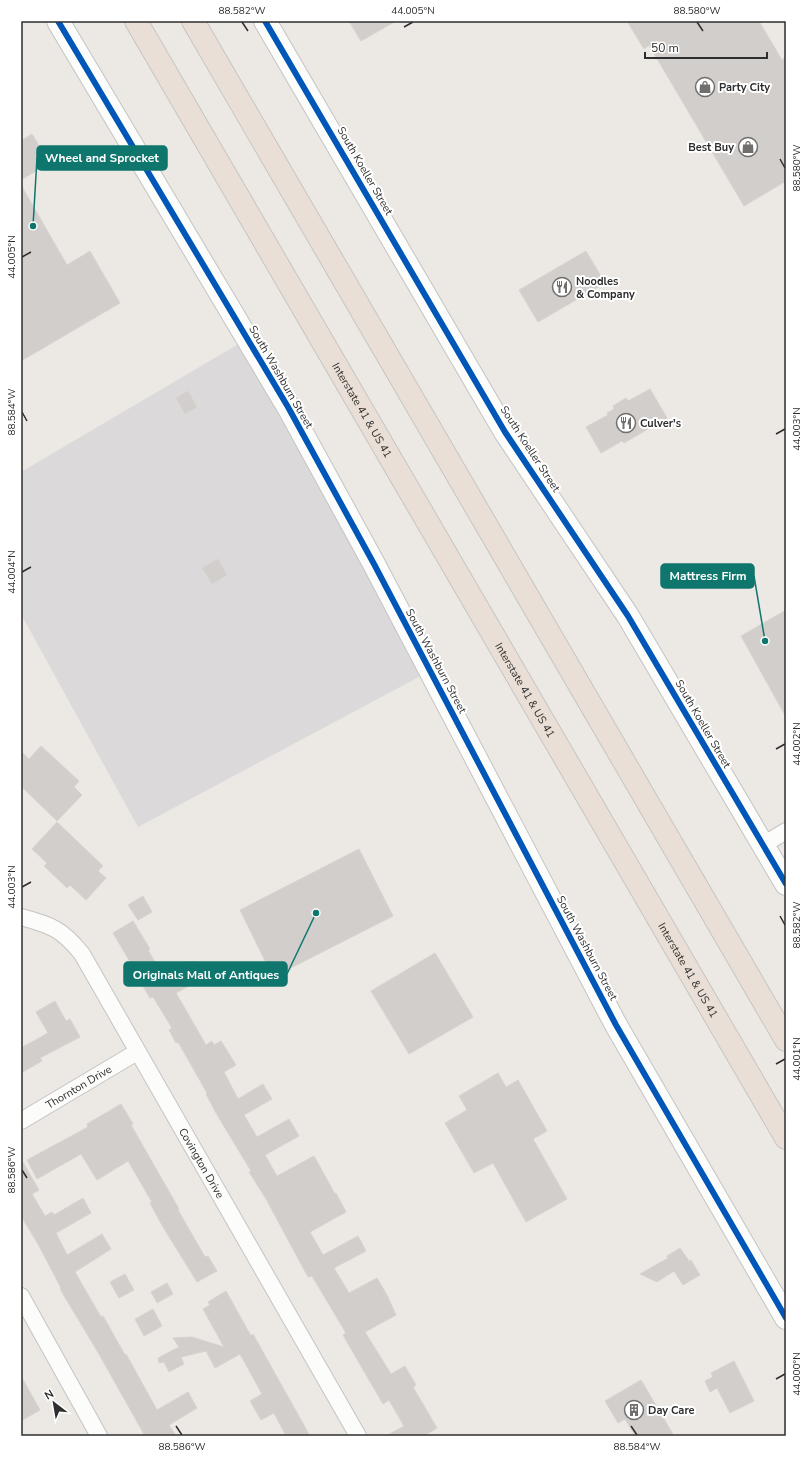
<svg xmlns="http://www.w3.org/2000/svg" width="807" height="1457" viewBox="0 0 807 1457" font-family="'Nunito Sans',sans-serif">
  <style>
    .industrial { fill: #dcd9db }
    .building { fill: #d1cecb; stroke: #d7d4d0 }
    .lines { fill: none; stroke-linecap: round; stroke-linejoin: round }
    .street-casing { stroke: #c5c4c5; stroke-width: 18 }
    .secondary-casing { stroke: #c5c4c5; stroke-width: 24 }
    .highway-casing { stroke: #c6c5c4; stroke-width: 24 }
    .street { stroke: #fcfcfb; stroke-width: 16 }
    .secondary { stroke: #fcfcfb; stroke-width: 22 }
    .highway { stroke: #eadfd6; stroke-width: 22 }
    .cycleway-casing { stroke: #fff; stroke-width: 8 }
    .cycleway { stroke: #0057b8; stroke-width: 6 }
    .ticks { fill: none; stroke: #2e2e2e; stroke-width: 1.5 }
    .labels { text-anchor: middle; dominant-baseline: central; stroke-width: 4; stroke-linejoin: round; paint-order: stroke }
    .poi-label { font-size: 11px; font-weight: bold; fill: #2e2e2e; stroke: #fff; text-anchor: start }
    .street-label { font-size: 11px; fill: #2e2e2e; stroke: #fff }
    .leader { fill: none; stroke: #0f766e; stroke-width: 1.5 }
    .callout-dot { fill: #0f766e; stroke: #fff; stroke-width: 1.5 }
    .callout { fill: #0f766e; stroke: #0f766e; stroke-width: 1.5 }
    .callout-label { font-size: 12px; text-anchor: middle; font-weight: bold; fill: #fff }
    .neatline { fill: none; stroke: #2e2e2e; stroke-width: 1.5 }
    .ticks-label { font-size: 10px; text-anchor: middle; fill: #2e2e2e }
  </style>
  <rect width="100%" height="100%" fill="#ece8e4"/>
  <!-- industrial -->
  <polygon class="industrial" points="247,339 430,671 138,827 21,614 21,472"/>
  <!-- building -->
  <g class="building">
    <polygon points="349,21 396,21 361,41"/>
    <polygon points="627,21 759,21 782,60 786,57 786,181 744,206 649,45 644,49"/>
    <polygon points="32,134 49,163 21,180 21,141"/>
    <polygon points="21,185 67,265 90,251 120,303 21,361"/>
    <polygon points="586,251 605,283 538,322 519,290"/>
    <polygon points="650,389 667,418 624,443 622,441 601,453 586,427 608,415 607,413 614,409 613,406 626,398 628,401"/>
    <polygon points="188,391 197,407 185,414 176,398"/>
    <polygon points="218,559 227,575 212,584 202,568"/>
    <polygon points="786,610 786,717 741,636"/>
    <polygon points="41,746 79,781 74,787 82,795 57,821 21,786 21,751 29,759"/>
    <polygon points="57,822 103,866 98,871 106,878 86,900 70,885 67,888 44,866 47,863 32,849"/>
    <polygon points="359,849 393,916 273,977 240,910"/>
    <polygon points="143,896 152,912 138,920 128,905"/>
    <polygon points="133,921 150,949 148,950 164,978 193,961 203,978 176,993 206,1045 212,1041 214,1045 221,1041 236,1065 224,1072 238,1099 263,1084 272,1099 244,1115 257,1137 289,1119 299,1136 265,1155 277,1176 314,1156 335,1194 336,1193 346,1212 310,1232 323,1255 358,1236 366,1251 334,1268 349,1293 377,1278 387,1295 396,1315 365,1332 391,1374 405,1366 416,1385 413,1387 437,1428 424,1436 386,1436 404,1426 389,1400 383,1404 343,1335 346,1333 312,1276 308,1277 266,1199 249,1172 251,1171 216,1113 206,1094 207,1093 178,1042 176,1043 169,1030 172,1028 153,997 150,998 134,971 135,970 113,933"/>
    <polygon points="435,953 473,1017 409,1054 371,991"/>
    <polygon points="55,1001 66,1021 70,1019 80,1037 40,1058 42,1061 21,1073 21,1048 48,1033 36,1012"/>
    <polygon points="498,1073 506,1087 518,1080 547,1131 533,1139 567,1199 526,1222 493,1163 474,1173 445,1123 467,1110 459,1096"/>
    <polygon points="121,1104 133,1124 131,1125 179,1209 178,1210 205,1257 208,1256 217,1271 197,1282 163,1227 150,1203 152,1202 128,1161 97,1180 81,1154 37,1179 27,1160 88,1127 87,1124"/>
    <polygon points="21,1159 39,1190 32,1194 45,1216 52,1212 54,1215 83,1198 91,1213 56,1233 67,1255 102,1234 111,1249 75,1272 101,1317 103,1316 125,1355 126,1354 157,1410 188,1392 197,1408 169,1425 176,1436 145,1436 99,1354 60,1289 61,1288 38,1244 21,1216"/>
    <polygon points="680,1248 689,1261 691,1260 700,1275 683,1285 674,1271 657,1282 640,1274 668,1258 667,1256"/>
    <polygon points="125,1274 134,1290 119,1298 110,1282"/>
    <polygon points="167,1283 173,1294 157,1303 151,1292"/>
    <polygon points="226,1291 251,1336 253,1334 310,1436 286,1436 274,1413 261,1420 250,1401 262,1394 240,1354 215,1368 206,1351 181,1357 184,1364 169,1372 164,1362 159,1363 158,1358 179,1347 173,1338 192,1337 224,1347 203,1309 210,1305 208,1302"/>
    <polygon points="153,1309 162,1326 144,1336 135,1319"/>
    <polygon points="734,1361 754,1401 730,1413 717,1388 710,1392 705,1381 713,1377 711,1373"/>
    <polygon points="21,1376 40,1410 21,1421"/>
    <polygon points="641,1380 674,1436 635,1436 625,1419 618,1423 605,1401"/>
  </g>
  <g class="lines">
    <defs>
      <g id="street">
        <polyline points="763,845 786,831"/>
        <path id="s1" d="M21,917C51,925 62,929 82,954L358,1436"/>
        <path id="s2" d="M21,1121L137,1052"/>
        <polyline points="21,1296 99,1436"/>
      </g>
      <g id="secondary">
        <polyline points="58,21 288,407 374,564 616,1025 786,1318"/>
        <polyline points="265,21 505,432 628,616 786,884"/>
      </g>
      <g id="highway">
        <path id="s3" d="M136,21L786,1138"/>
        <polyline points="193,21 786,1040"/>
      </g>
    </defs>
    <!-- street casing -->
    <use href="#street" class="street-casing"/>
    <!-- secondary casing -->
    <use href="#secondary" class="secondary-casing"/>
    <!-- highway casing -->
    <use href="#highway" class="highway-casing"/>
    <!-- street -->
    <use href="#street" class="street"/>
    <!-- secondary -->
    <use href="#secondary" class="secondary"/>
    <!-- highway -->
    <use href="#highway" class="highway"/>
    <defs>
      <g id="cycleway">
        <polyline points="58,21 288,407 374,564 616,1025 786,1318"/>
        <polyline points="265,21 505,432 628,616 786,884"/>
      </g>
    </defs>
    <!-- cycleway casing -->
    <use href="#cycleway" class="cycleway-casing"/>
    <!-- cycleway -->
    <use href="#cycleway" class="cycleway"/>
  </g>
  <!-- ticks -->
  <path class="ticks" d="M242,22L248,31M697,22L703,31M404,27L413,22M780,159L785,168M22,257L31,252M22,412L27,421M776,434L785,429M22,572L31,567M776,749L785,744M22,887L31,882M780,916L785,925M776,1064L785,1059M22,1170L27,1178M776,1379L785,1374M176,1426L182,1435M631,1426L637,1435"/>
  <!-- icons -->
  <defs>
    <symbol id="shop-ring" viewBox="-11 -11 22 22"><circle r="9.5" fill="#fff" stroke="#706f6e" stroke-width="1.5"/><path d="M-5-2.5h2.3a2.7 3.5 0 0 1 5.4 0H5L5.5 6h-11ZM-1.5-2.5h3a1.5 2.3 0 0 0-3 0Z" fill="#706f6e"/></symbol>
    <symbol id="restaurant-ring" viewBox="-11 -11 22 22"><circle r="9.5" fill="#fff" stroke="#706f6e" stroke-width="1.5"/><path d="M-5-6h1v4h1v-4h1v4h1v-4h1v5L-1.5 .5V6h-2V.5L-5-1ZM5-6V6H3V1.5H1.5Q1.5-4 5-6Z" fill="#706f6e"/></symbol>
    <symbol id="building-ring" viewBox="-11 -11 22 22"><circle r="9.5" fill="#fff" stroke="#706f6e" stroke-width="1.5"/><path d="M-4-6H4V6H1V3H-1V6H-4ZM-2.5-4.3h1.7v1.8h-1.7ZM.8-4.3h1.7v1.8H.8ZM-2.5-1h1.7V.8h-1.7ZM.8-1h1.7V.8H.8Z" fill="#706f6e"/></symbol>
  </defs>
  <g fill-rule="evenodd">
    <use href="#shop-ring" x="694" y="76" width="22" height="22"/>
    <use href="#shop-ring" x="737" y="136" width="22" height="22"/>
    <use href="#restaurant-ring" x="551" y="276" width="22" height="22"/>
    <use href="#restaurant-ring" x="615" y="412" width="22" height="22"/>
    <use href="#building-ring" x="623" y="1399" width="22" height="22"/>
  </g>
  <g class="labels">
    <!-- poi labels -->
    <g class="poi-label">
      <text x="719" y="87">Party City</text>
      <text x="734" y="147" text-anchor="end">Best Buy</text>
      <text x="576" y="281">Noodles<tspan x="576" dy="13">&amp; Company</tspan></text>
      <text x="640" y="423">Culver's</text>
      <text x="648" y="1410">Day Care</text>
    </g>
    <!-- street labels -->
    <g class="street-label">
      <text transform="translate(365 171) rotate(60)">South Koeller Street</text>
      <text transform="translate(281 377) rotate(60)">South Washburn Street</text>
      <text stroke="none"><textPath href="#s3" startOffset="450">Interstate 41 &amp; US 41</textPath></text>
      <text transform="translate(530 449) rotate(57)">South Koeller Street</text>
      <text transform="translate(436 661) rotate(62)">South Washburn Street</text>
      <text stroke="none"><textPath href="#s3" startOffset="774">Interstate 41 &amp; US 41</textPath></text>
      <text transform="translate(703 724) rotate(60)">South Koeller Street</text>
      <text transform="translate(587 948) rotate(62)">South Washburn Street</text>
      <text stroke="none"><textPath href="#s3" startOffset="1098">Interstate 41 &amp; US 41</textPath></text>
      <text stroke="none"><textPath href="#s2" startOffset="67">Thornton Drive</textPath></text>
      <text stroke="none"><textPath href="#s1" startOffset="314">Covington Drive</textPath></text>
    </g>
  </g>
  <!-- callouts -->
  <path class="leader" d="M33 226L37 158M765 641L754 576M316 913L287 974"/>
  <g class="callout-dot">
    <circle cx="33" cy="226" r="4"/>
    <circle cx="765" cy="641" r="4"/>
    <circle cx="316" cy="913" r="4"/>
  </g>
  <g class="callout">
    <rect x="37" y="146" width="130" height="24" rx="4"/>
    <rect x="661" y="564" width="93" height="24" rx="4"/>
    <rect x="124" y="962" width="163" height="24" rx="4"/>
  </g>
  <g class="callout-label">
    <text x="102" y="162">Wheel and Sprocket</text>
    <text x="708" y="580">Mattress Firm</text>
    <text x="206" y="979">Originals Mall of Antiques</text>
  </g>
  <!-- border -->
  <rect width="807" height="1457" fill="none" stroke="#ffffff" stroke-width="44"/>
  <!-- north arrow -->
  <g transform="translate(54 1403) rotate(329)" stroke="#ffffff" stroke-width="3" paint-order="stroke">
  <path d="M0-3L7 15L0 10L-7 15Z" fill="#2e2e2e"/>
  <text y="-6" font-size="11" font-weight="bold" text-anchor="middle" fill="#2e2e2e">N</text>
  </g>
  <!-- scale -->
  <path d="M645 52v6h122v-6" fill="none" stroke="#2e2e2e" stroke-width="2"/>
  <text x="651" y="52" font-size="12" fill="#2e2e2e" stroke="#ffffff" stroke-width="3" paint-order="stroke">50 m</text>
  <rect x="22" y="22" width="763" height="1413" class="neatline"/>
  <g class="ticks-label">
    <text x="242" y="14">88.582°W</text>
    <text x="413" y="14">44.005°N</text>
    <text x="697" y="14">88.580°W</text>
    <text transform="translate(796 168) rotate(-90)" y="4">88.580°W</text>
    <text transform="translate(11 257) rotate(-90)" y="4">44.005°N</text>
    <text transform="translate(11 412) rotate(-90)" y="4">88.584°W</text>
    <text transform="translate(796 429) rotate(-90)" y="4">44.003°N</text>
    <text transform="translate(11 572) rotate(-90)" y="4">44.004°N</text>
    <text transform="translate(796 744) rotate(-90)" y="4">44.002°N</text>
    <text transform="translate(11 887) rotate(-90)" y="4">44.003°N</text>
    <text transform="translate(796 925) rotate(-90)" y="4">88.582°W</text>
    <text transform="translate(796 1059) rotate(-90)" y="4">44.001°N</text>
    <text transform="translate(11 1170) rotate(-90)" y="4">88.586°W</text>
    <text transform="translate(796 1374) rotate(-90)" y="4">44.000°N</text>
    <text x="182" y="1450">88.586°W</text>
    <text x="637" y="1450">88.584°W</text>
  </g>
</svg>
